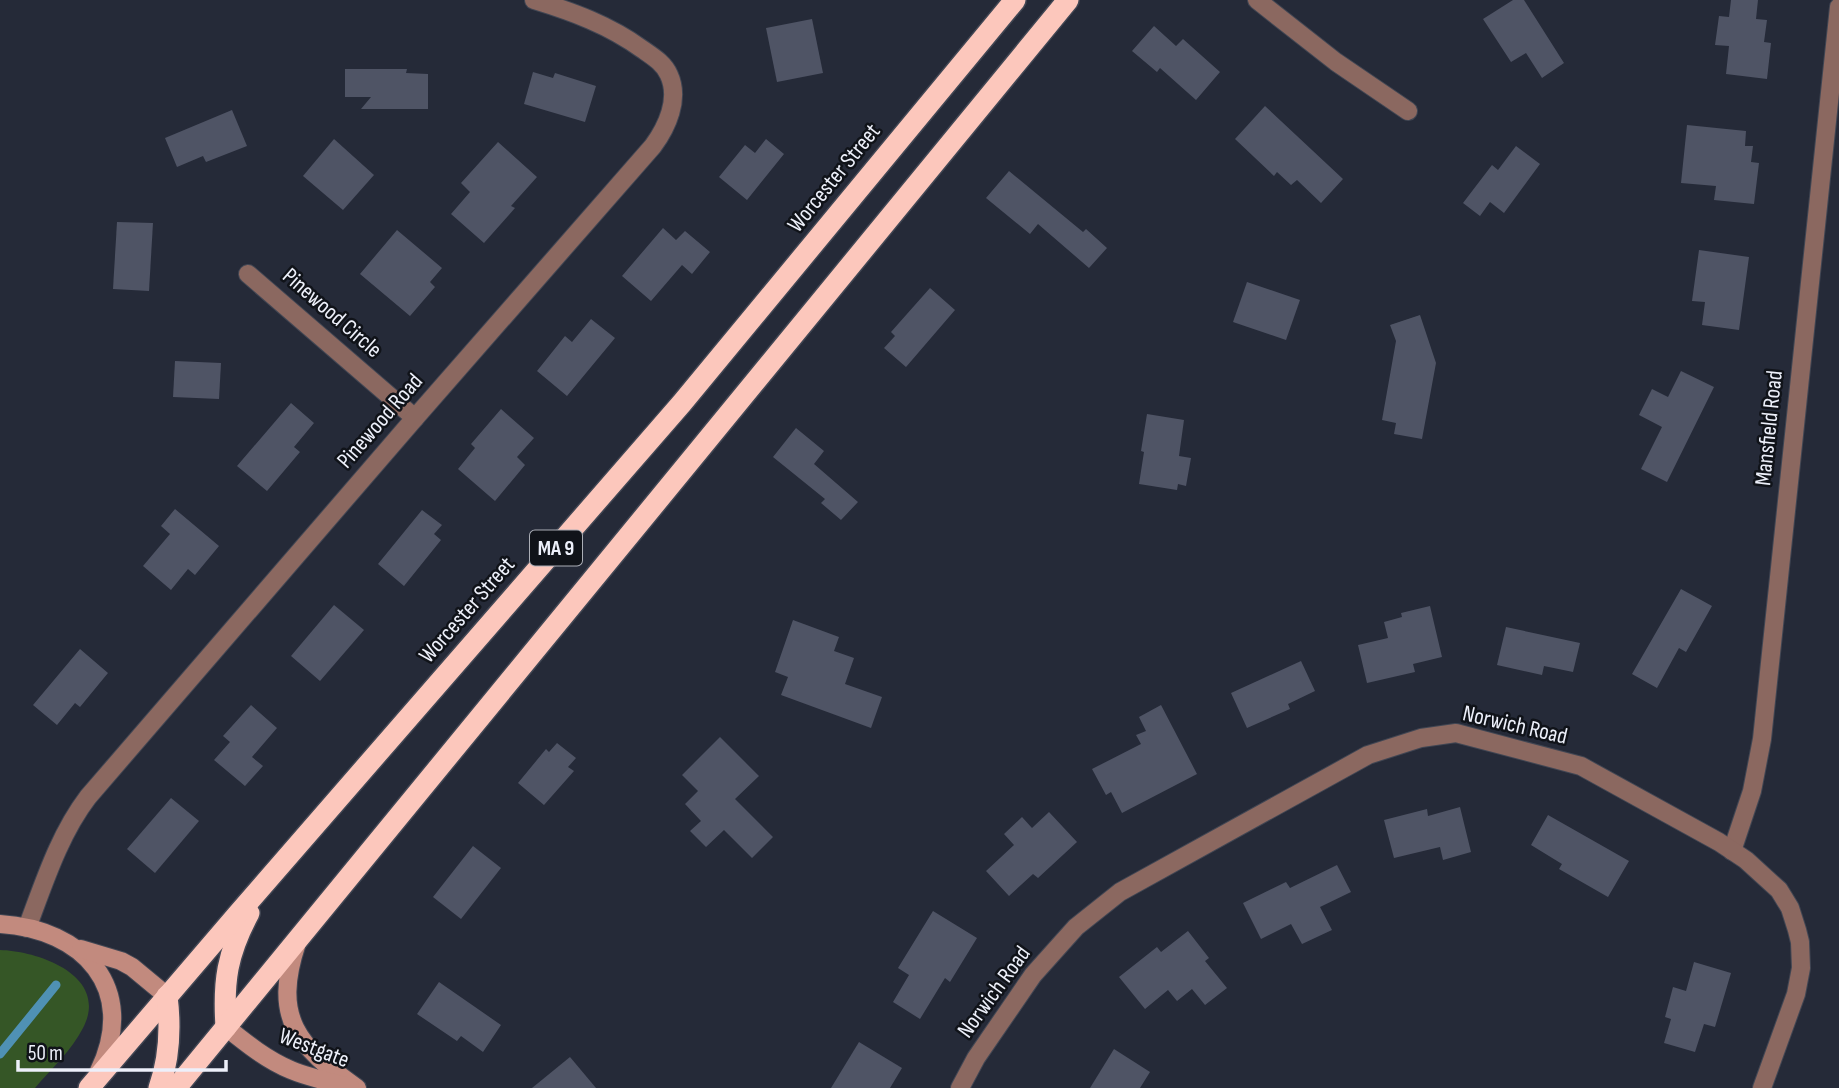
<svg xmlns="http://www.w3.org/2000/svg" width="1839" height="1088" viewBox="0 0 1839 1088" font-family="'Sofia Sans Condensed',sans-serif">
  <style>
    .green { fill: #355626 }
    .lines { fill: none; stroke-linecap: round; stroke-linejoin: round }
    .stream { stroke: #4f91b4; stroke-width: 9 }
    .building { fill: #4f5465 }
    .street-casing { stroke: #414653; stroke-width: 20 }
    .secondary-casing { stroke: #414653; stroke-width: 20 }
    .highway-casing { stroke: #414653; stroke-width: 24 }
    .street { stroke: #8b6860; stroke-width: 18 }
    .secondary { stroke: #c28a7e; stroke-width: 18 }
    .highway { stroke: #fcc7bc; stroke-width: 21 }
    .labels { text-anchor: middle; dominant-baseline: central; stroke-width: 5; stroke-linejoin: round; paint-order: stroke }
    .shield { fill: #101319; stroke: #abaeb6; stroke-width: 2 }
    .shield-label { font-size: 21px; font-weight: bold; fill: #edf0fa }
    .street-label { font-size: 23px; fill: #edf0fa; stroke: #101319 }
  </style>
  <rect width="100%" height="100%" fill="#252a38"/>
  <!-- green -->
  <path class="green" d="M0,950C39,951 110,976 83,1028C72,1050 51,1069 35,1088H0Z"/>
  <g class="lines">
    <!-- stream -->
    <polyline class="stream" points="0,1054 56,985"/>
  </g>
  <!-- building -->
  <g class="building">
    <polygon points="1513,0 1524,0 1564,63 1542,78 1526,53 1511,62 1483,19"/>
    <polygon points="1731,0 1758,0 1756,19 1767,20 1764,42 1771,43 1767,79 1726,74 1729,46 1715,45 1719,16 1729,17"/>
    <polygon points="812,19 823,73 777,82 766,28"/>
    <polygon points="1154,26 1176,46 1183,39 1220,72 1196,100 1160,68 1157,72 1132,51"/>
    <polygon points="345,69 407,69 406,73 428,74 428,109 361,109 371,97 345,97"/>
    <polygon points="533,72 553,78 555,73 596,86 585,122 524,104"/>
    <polygon points="1265,106 1343,179 1321,203 1297,180 1291,185 1277,172 1274,176 1235,139"/>
    <polygon points="232,110 247,146 206,162 203,156 177,167 165,138"/>
    <polygon points="1687,125 1746,131 1745,146 1753,146 1751,162 1759,163 1754,204 1714,200 1716,186 1681,183"/>
    <polygon points="334,139 374,175 343,210 303,176"/>
    <polygon points="766,139 784,154 747,200 719,177 745,145 755,153"/>
    <polygon points="498,142 537,177 511,206 515,208 484,243 451,214 470,192 461,183"/>
    <polygon points="1516,146 1540,164 1504,213 1490,202 1480,216 1463,203 1492,165 1498,170"/>
    <polygon points="1009,171 1083,232 1086,229 1107,248 1089,268 1038,224 1030,234 986,198"/>
    <polygon points="117,222 153,223 149,291 113,289"/>
    <polygon points="663,228 676,240 685,231 710,252 692,274 682,265 651,301 622,276"/>
    <polygon points="397,230 442,268 430,282 435,287 410,316 360,274"/>
    <polygon points="1699,250 1749,257 1739,330 1702,325 1705,302 1692,301"/>
    <polygon points="1247,282 1300,300 1286,340 1233,322"/>
    <polygon points="930,288 955,310 906,367 884,348 895,336 891,332"/>
    <polygon points="1420,315 1436,363 1422,439 1394,434 1396,423 1382,420 1396,341 1390,325"/>
    <polygon points="591,319 615,338 567,396 537,371 565,336 572,342"/>
    <polygon points="175,361 221,363 219,399 173,397"/>
    <polygon points="1681,371 1714,387 1667,482 1641,469 1662,427 1639,415 1652,389 1668,397"/>
    <polygon points="291,403 314,423 294,447 300,452 267,491 237,466"/>
    <polygon points="501,409 534,438 517,457 525,465 495,501 458,469 475,448 471,444"/>
    <polygon points="1147,414 1184,420 1179,456 1191,458 1186,486 1178,484 1177,490 1139,484 1144,452 1141,451"/>
    <polygon points="796,428 824,451 814,464 858,502 841,520 821,503 825,499 773,457"/>
    <polygon points="175,509 219,546 195,575 188,569 171,590 143,566 170,534 161,526"/>
    <polygon points="422,510 442,525 434,534 441,540 404,586 378,564"/>
    <polygon points="1681,589 1712,606 1686,652 1679,648 1657,688 1632,674"/>
    <polygon points="334,605 364,630 320,681 291,656"/>
    <polygon points="1430,606 1442,657 1413,664 1415,672 1367,683 1358,645 1388,638 1384,622 1402,617 1401,613"/>
    <polygon points="793,620 839,637 834,651 854,658 845,684 882,697 871,728 781,695 788,677 775,672"/>
    <polygon points="1506,627 1580,643 1573,672 1544,666 1542,675 1497,665"/>
    <polygon points="80,649 108,673 80,707 75,703 57,725 33,705"/>
    <polygon points="1301,661 1315,691 1288,704 1290,709 1247,728 1231,693"/>
    <polygon points="251,705 277,728 252,757 263,766 245,786 214,760 230,742 223,736"/>
    <polygon points="1161,705 1197,774 1122,813 1111,792 1106,795 1092,769 1141,744 1136,735 1146,731 1139,717"/>
    <polygon points="720,737 759,776 735,799 773,837 752,858 724,830 706,847 690,831 701,821 685,804 698,791 682,775"/>
    <polygon points="557,743 576,758 568,767 574,771 544,805 518,783 546,749 549,752"/>
    <polygon points="171,798 199,821 155,873 127,849"/>
    <polygon points="1460,807 1471,852 1443,860 1440,847 1394,858 1384,820 1427,809 1428,816"/>
    <polygon points="1049,812 1077,842 1038,878 1033,874 1009,896 986,871 1014,845 1004,834 1022,817 1032,828"/>
    <polygon points="1548,815 1629,861 1608,897 1559,869 1562,864 1531,845"/>
    <polygon points="473,846 501,868 461,919 433,897"/>
    <polygon points="1337,865 1351,892 1320,907 1332,930 1302,944 1291,924 1261,939 1243,903 1286,882 1290,888"/>
    <polygon points="933,911 977,938 950,982 945,978 920,1019 893,1002 909,975 898,968"/>
    <polygon points="1188,931 1209,958 1205,961 1227,988 1205,1005 1192,989 1177,1001 1168,990 1145,1009 1119,977 1157,947 1161,952"/>
    <polygon points="1694,962 1731,973 1715,1027 1704,1024 1695,1052 1664,1043 1671,1019 1665,1017 1673,987 1686,991"/>
    <polygon points="439,982 501,1025 483,1052 461,1036 457,1041 417,1014"/>
    <polygon points="859,1042 902,1068 890,1088 831,1088"/>
    <polygon points="1114,1049 1150,1072 1140,1088 1090,1088"/>
    <polygon points="570,1057 596,1088 532,1088"/>
  </g>
  <g class="lines">
    <defs>
      <g id="street">
        <polyline points="1257,0 1336,62 1408,111"/>
        <polyline points="248,274 415,418"/>
        <polyline points="1732,851 1752,791 1762,739 1839,7"/>
        <path d="M27,928C44,883 59,835 88,797L415,418L653,146C667,127 680,99 669,75C664,63 652,56 642,49C609,25 573,12 534,0"/>
        <polyline points="960,1088 976,1058 1033,975 1076,927 1120,892 1368,755 1421,738 1456,733 1581,766 1719,842 1746,860 1779,890 1790,908 1797,930 1800,942 1801,968 1796,994 1762,1088"/>
      </g>
      <g id="secondary">
        <path d="M0,924C83,929 139,988 99,1071"/>
        <path d="M297,943C272,1018 297,1046 357,1088"/>
        <polyline points="81,949 121,961 132,967 167,996"/>
        <path d="M226,1027C247,1044 267,1060 291,1070C310,1078 331,1082 350,1087"/>
      </g>
      <g id="highway">
        <path d="M226,1027C223,981 227,954 249,913"/>
        <polyline points="89,1088 237,915 682,403 1015,0"/>
        <path d="M159,1088C170,1057 171,1028 167,996"/>
        <polyline points="176,1088 1068,0"/>
      </g>
    </defs>
    <!-- street casing -->
    <use href="#street" class="street-casing"/>
    <!-- secondary casing -->
    <use href="#secondary" class="secondary-casing"/>
    <!-- highway casing -->
    <use href="#highway" class="highway-casing"/>
    <!-- street -->
    <use href="#street" class="street"/>
    <!-- secondary -->
    <use href="#secondary" class="secondary"/>
    <!-- highway -->
    <use href="#highway" class="highway"/>
  </g>
  <g class="labels">
    <!-- shield labels -->
    <rect class="shield" x="530" y="530.5" width="52" height="35" rx="5"/>
    <g class="shield-label">
      <text x="556" y="548">MA 9</text>
    </g>
    <!-- street labels -->
    <g class="street-label">
      <text transform="translate(834 178) rotate(-51)">Worcester Street</text>
      <text transform="translate(332 313) rotate(41)">Pinewood Circle</text>
      <text transform="translate(380 421) rotate(-49)">Pinewood Road</text>
      <text transform="translate(1769 428) rotate(-84)">Mansfield Road</text>
      <text transform="translate(467 610) rotate(-49)">Worcester Street</text>
      <text transform="translate(1515 725) rotate(13)">Norwich Road</text>
      <text transform="translate(994 992) rotate(-54)">Norwich Road</text>
      <text transform="translate(314 1048) rotate(21)">Westgate</text>
    </g>
  </g>
  <!-- scale -->
  <path d="M18 1060v10h208v-10" fill="none" stroke="#edf0fa" stroke-width="3.5"/>
  <text x="28" y="1060" font-size="21" fill="#edf0fa" stroke="#101319" stroke-width="5" paint-order="stroke">50 m</text>
</svg>
